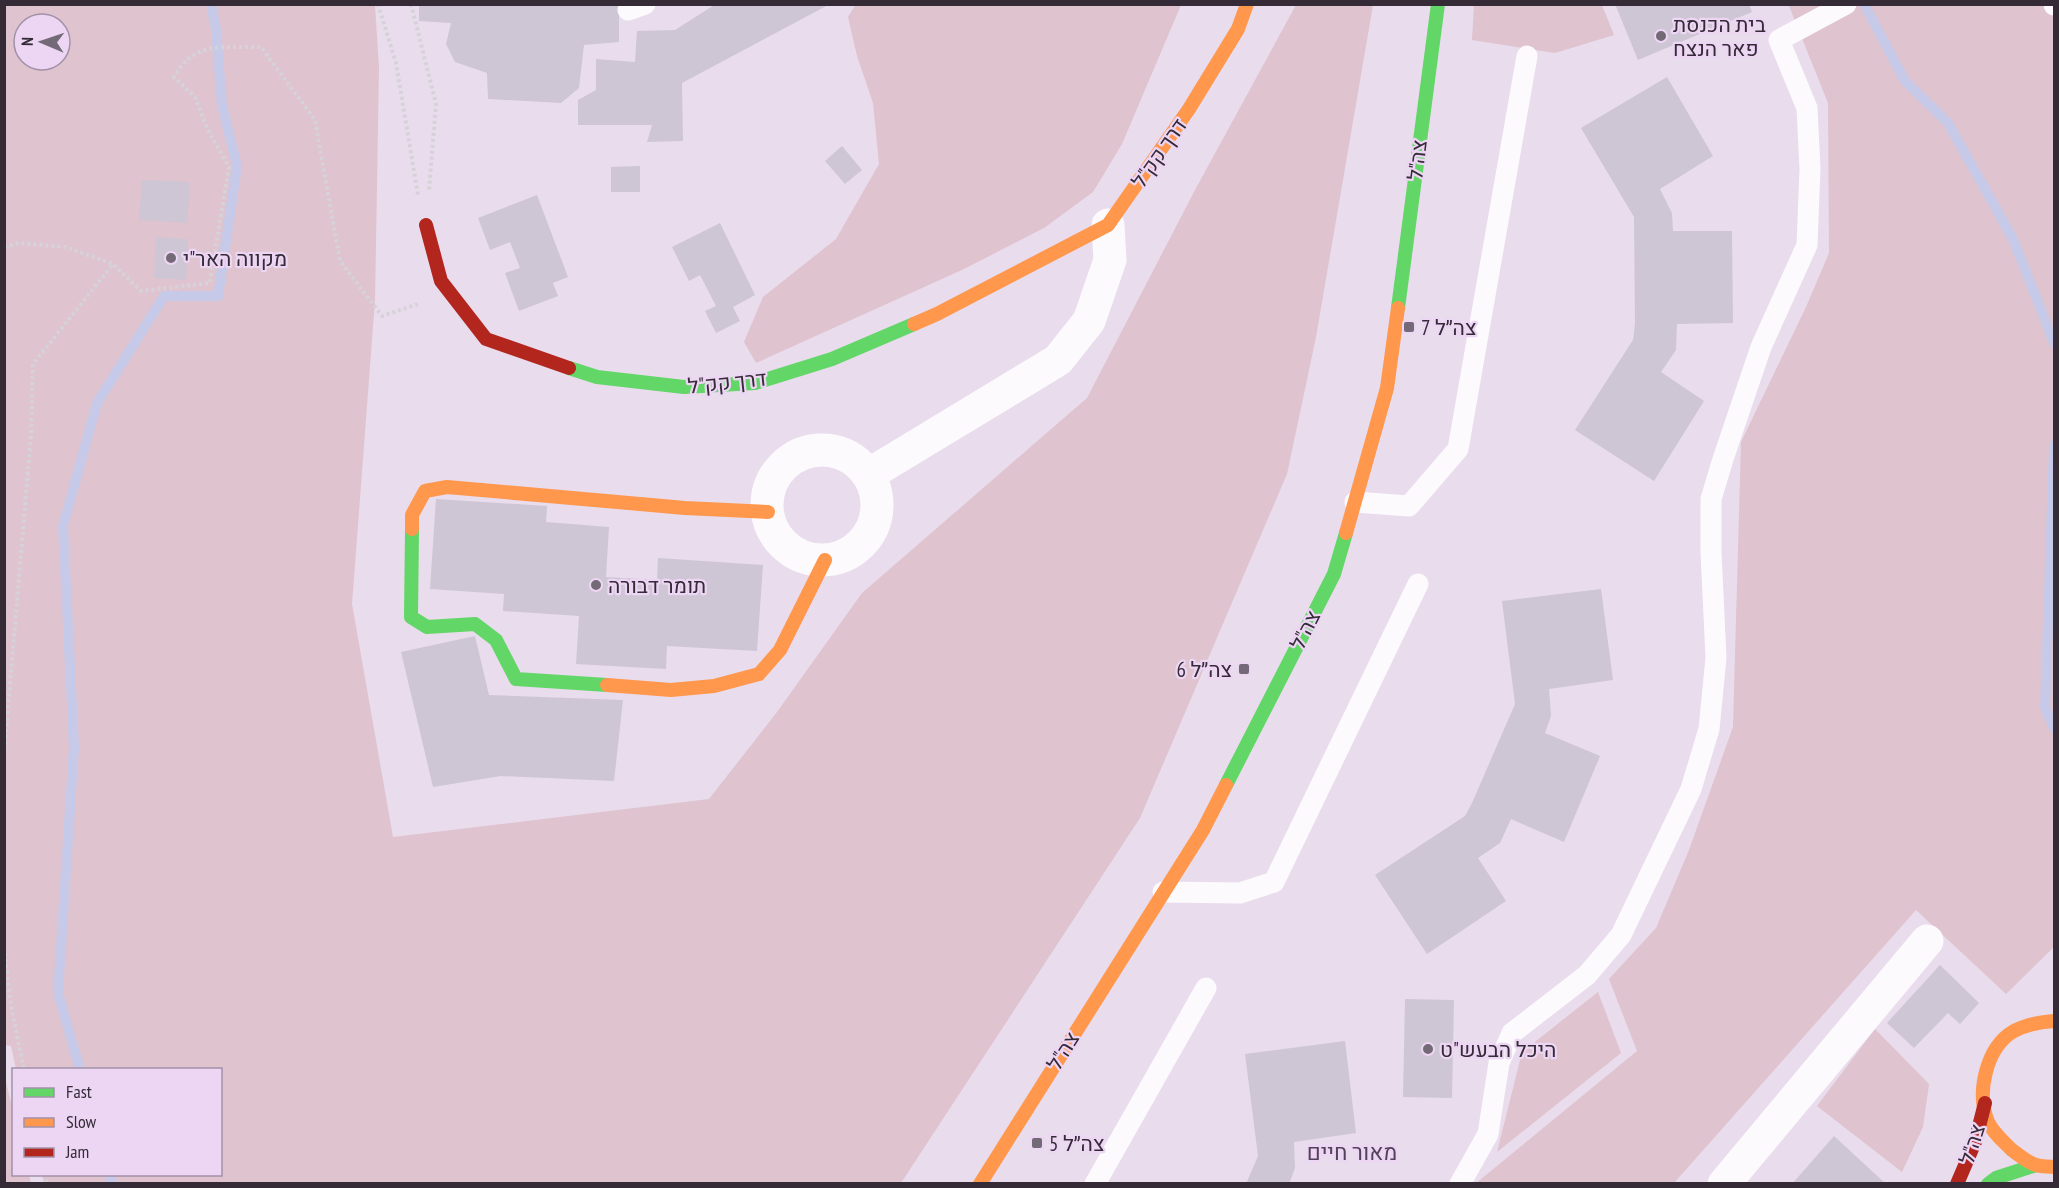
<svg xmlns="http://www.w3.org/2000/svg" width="2059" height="1188" viewBox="0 0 2059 1188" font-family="'PT Sans Narrow',Heebo,sans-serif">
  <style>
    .green { fill: #dfc3ce; fill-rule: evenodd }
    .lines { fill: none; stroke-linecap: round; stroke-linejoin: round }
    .stream { stroke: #c6cae8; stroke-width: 10 }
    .building { fill: #cec6d4 }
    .path { stroke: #d6d3d8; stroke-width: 4; stroke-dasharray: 3 3; stroke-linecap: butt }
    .lane { stroke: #fcfafc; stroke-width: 21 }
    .street { stroke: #fcfafc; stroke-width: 33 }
    .fast { stroke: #63d668; stroke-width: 14 }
    .slow { stroke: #ff974d; stroke-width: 14 }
    .jam { stroke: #b3261e; stroke-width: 14 }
    .poi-dot { fill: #736977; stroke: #edd5f4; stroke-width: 2 }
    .labels { text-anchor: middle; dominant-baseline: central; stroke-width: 4.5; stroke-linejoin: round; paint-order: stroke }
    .poi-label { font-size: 21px; fill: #342b37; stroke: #edd5f4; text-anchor: start }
    .street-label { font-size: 21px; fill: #342b37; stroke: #edd5f4 }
    .neighbourhood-label { font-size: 22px; fill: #54415a; stroke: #edd5f4 }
  </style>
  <rect width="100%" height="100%" fill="#e9dced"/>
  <!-- green -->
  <g class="green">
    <polygon points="856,4 1181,5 1122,144 1093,192 1044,228 964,269 756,363 744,342 763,297 836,239 879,164 873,103 857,56 848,17"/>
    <polygon points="1474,4 1602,5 1614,35 1555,53 1472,40"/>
    <polygon points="1793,4 2054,5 2054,947 2006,994 1916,910 1674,1183 1475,1184 1637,1051 1609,979 1656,928 1689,850 1733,727 1741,442 1806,307 1829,253 1828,103 1789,6"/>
    <path d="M5,5H375L379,68L375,300L352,604L393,837L709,799L777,712L862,593L1087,398L1195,190L1296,5H1373L1316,337L1287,474L1140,818L901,1183H44L42,1175L220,1174V1070L16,1069L11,1046L5,1045ZM24,24H60V60H24Z"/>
    <polygon points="1598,992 1621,1053 1497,1152 1522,1052"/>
    <polygon points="1875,1029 1929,1084 1923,1127 1902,1172 1817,1106"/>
    <polygon points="4,1074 13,1111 14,1174 29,1175 31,1183 5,1183"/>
  </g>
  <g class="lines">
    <!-- stream -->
    <g class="stream">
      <polyline points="1864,4 1905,81 1948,123 2013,239 2054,343"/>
      <polyline points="2054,445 2045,708 2054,728"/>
      <polyline points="80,1070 58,993 74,747 63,526 97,403 164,296 218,296 237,166 222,105 216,29 211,4"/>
      <polyline points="110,1174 112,1184"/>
    </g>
  </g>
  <!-- building -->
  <g class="building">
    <polygon points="419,4 619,4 619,42 584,45 579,88 561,103 488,99 487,73 455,62 446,44 451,23 419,21"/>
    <polygon points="716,4 830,4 682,83 683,141 647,142 652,125 578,125 578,100 596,90 596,59 635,62 637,31 675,30"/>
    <polygon points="1615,4 1749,4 1752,12 1638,60"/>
    <polygon points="1667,77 1713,156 1660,189 1672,213 1673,231 1732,231 1733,323 1677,324 1676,350 1661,372 1704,401 1654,481 1575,430 1633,340 1635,324 1634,217 1581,128"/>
    <polygon points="842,146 862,170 845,184 825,161"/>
    <polygon points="640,166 640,192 611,192 611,167"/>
    <polygon points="142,180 190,182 187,223 139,220"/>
    <polygon points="537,195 568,277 553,283 558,296 519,311 505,273 520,268 510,242 490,250 478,218"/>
    <polygon points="720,223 755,295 733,307 740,321 716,333 705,311 716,306 700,275 689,281 672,247"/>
    <polygon points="156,237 188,239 186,280 154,278"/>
    <polygon points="436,499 547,506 546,522 609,527 606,577 657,580 658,558 763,565 757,651 667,646 666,669 576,664 579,616 503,611 504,594 430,589"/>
    <polygon points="1601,589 1613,680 1549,689 1551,716 1545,733 1600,756 1564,842 1511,819 1500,843 1478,858 1506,901 1427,954 1375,875 1465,816 1472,803 1515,704 1502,601"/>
    <polygon points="475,636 489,695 623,700 614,781 501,776 433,787 401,652"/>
    <polygon points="1940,965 1979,1003 1960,1024 1948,1013 1914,1048 1887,1023"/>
    <polygon points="1405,999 1454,1000 1452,1098 1403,1097"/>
    <polygon points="1345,1041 1356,1133 1294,1142 1295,1168 1289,1184 1246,1184 1258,1156 1245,1054"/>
    <polygon points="1834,1136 1886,1184 1792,1184"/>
  </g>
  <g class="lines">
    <!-- path -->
    <g class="path">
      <polyline points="378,4 396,63 418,195"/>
      <polyline points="411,4 436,104 429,191"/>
      <path d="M4,247L19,243L65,247L113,264L141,291L210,283L229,167L207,128L195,97L174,77C195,40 223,48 261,47L315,120L340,261L382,316L418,304"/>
      <polyline points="4,756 31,436 33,364 113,264"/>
      <polyline points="4,947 11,1006 24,1070"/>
      <polyline points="45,1174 47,1184"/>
    </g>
    <!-- lane -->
    <g class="lane">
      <polyline points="2054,4 2054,5"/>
      <polyline points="628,10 645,4"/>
      <polyline points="1355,502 1409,506 1458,449 1527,56"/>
      <polyline points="1163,892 1240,893 1274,882 1418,584"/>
      <polyline points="1095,1184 1206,988"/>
      <polyline points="1460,1184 1488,1134 1499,1063 1512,1033 1587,975 1621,935 1691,789 1709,729 1716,658 1711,552 1711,499 1723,459 1761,347 1807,245 1810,169 1807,108 1779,40 1846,4"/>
    </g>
    <!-- street -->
    <g class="street">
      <circle cx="822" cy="505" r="55"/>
      <polyline points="868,475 1058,360 1089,321 1110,260 1108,225"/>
      <polyline points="1724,1184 1927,941"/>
    </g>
    <!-- fast -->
    <g class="fast">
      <polyline points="1398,308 1438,4"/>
      <polyline points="569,368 597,377 684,387 755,383 832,359 914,324"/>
      <polyline points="412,529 411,617 427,627 475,624 496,640 516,679 607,685"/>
      <polyline points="1226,785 1334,574 1346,533"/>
      <polyline points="1988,1184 1996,1178 2036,1165"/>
    </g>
    <!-- slow -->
    <g class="slow">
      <polyline points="914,324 937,314 1108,225 1189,109 1238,29 1247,4"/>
      <polyline points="412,529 412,515 425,491 447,487 685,508 768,512"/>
      <polyline points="1346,533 1387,388 1398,308"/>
      <polyline points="607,685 671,690 714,686 759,674 780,650 825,560"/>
      <path d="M2054,1021C2040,1022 2027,1024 2014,1031C1986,1047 1976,1093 1988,1122C1993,1133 2004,1142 2012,1150C2019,1155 2027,1162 2036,1165C2041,1167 2048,1166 2054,1167"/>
      <polyline points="980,1184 1203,830 1226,785"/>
    </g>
    <!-- jam -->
    <g class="jam">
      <polyline points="426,225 441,281 486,339 569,368"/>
      <polyline points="1957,1184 1975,1142 1985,1103"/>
    </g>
  </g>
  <!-- markers -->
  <g class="poi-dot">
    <circle cx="1661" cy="36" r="6"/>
    <circle cx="171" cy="258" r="6"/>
    <rect x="1403" y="321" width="12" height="12" rx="3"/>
    <circle cx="596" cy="585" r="6"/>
    <rect x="1238" y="663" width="12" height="12" rx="3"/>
    <circle cx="1428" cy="1049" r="6"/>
    <rect x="1031" y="1137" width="12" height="12" rx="3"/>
  </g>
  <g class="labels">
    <!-- poi labels -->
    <g class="poi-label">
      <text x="1673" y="24">בית הכנסת<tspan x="1673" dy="24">פאר הנצח</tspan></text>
      <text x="183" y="258">מקווה האר"י</text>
      <text x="1421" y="327">צה״ל 7</text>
      <text x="608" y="585">תומר דבורה</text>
      <text x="1232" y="669" text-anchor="end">צה״ל 6</text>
      <text x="1440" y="1049">היכל הבעש"ט</text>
      <text x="1049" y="1143">צה״ל 5</text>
    </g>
    <!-- street labels -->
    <g class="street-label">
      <text transform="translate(1159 153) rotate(-55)">דרך קק"ל</text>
      <text transform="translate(1417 160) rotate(-83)">צה"ל</text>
      <text transform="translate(727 382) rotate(-6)">דרך קק"ל</text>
      <text transform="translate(1305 630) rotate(-63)">צה"ל</text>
      <text transform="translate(1063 1051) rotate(-58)">צה"ל</text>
      <text transform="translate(1972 1144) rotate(-72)">צה"ל</text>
    </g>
    <!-- neighbourhood labels -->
    <g class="neighbourhood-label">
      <text x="1352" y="1152">מאור חיים</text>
    </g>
  </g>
  <!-- border -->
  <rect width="2059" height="1188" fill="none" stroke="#342b37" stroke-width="12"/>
  <!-- legend -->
  <rect x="12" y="1068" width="210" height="108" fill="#edd5f4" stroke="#a391a8" stroke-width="1.5"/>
  <rect x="24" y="1088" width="30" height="9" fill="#63d668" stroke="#a391a8" stroke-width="1.5"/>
  <text x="66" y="1098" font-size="18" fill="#342b37">Fast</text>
  <rect x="24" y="1118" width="30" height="9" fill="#ff974d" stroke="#a391a8" stroke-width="1.5"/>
  <text x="66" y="1128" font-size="18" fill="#342b37">Slow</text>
  <rect x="24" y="1148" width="30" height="9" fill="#b3261e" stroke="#a391a8" stroke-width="1.5"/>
  <text x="66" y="1158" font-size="18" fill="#342b37">Jam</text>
  <!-- north arrow -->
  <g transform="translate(42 42) rotate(272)"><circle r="28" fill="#edd5f4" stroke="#a391a8" stroke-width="1.5"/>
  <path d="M0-4.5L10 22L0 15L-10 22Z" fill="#736977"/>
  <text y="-9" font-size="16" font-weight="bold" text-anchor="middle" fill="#342b37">N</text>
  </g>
</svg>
